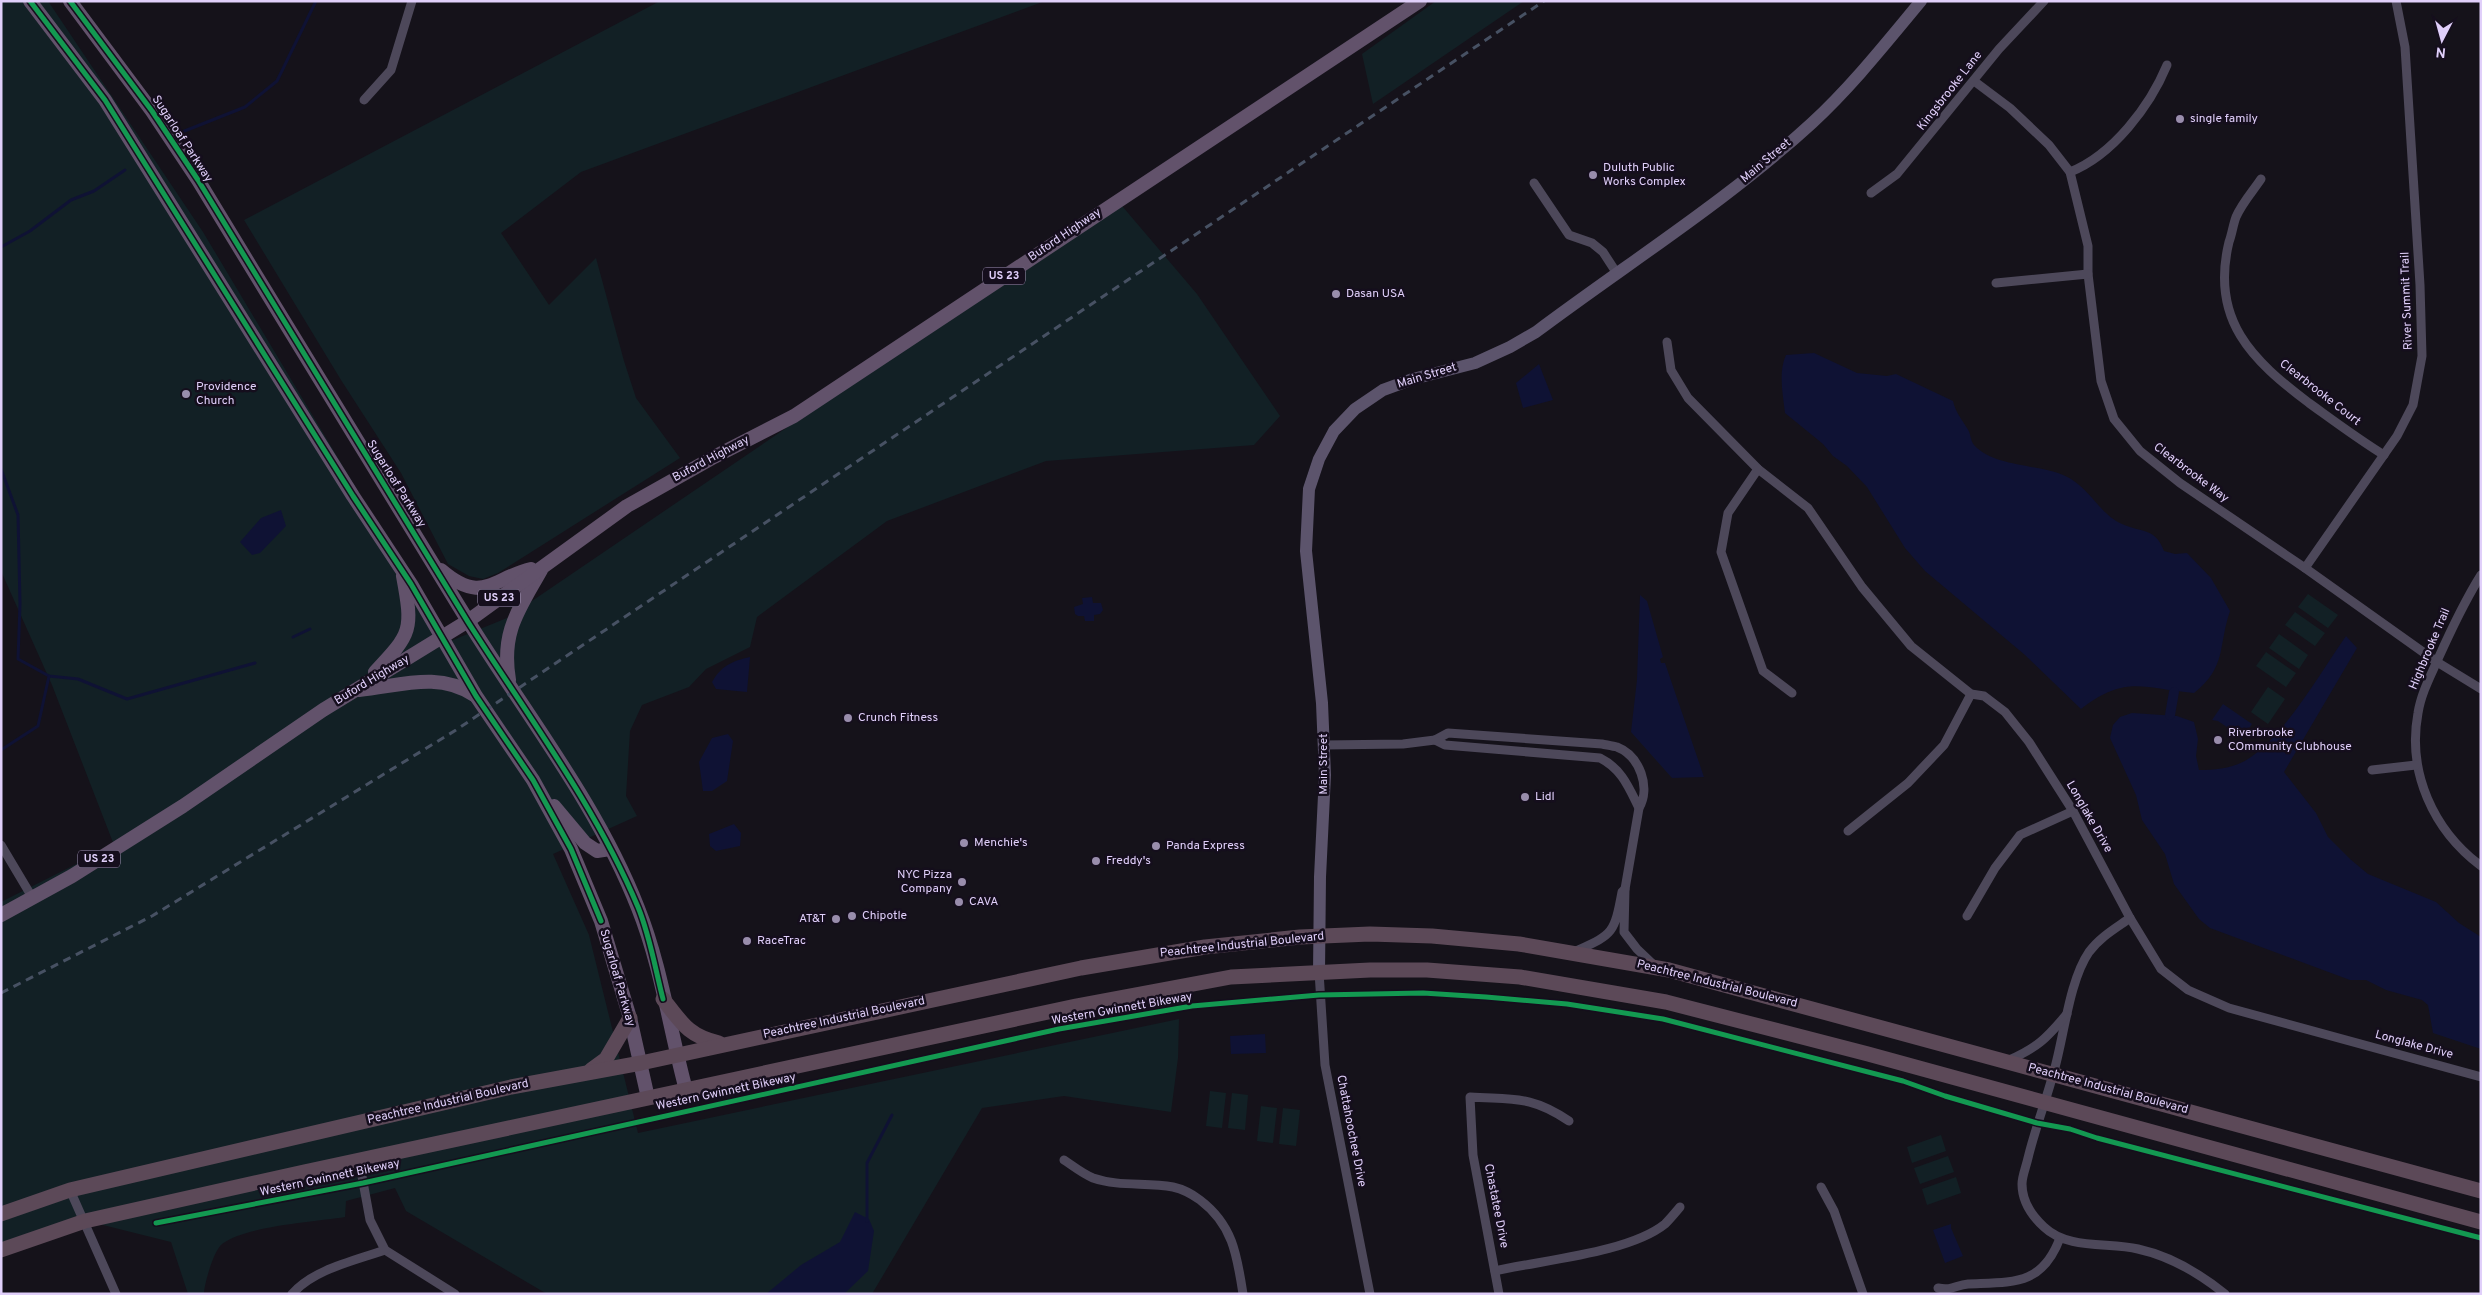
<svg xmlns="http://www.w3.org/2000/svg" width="2482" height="1295" viewBox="0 0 2482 1295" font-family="Overpass,sans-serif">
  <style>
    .green { fill: #122025 }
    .water { fill: #0f1234 }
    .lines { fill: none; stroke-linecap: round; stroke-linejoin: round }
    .stream { stroke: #0f1234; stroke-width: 3 }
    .canal { stroke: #0f1234; stroke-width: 10 }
    .street { stroke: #4d485a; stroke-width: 9 }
    .secondary { stroke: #5c546c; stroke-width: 12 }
    .primary { stroke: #62526b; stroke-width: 14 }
    .highway { stroke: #5c4958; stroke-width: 15 }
    .rail { stroke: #475163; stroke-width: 3; stroke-dasharray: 8 6; stroke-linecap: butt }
    .cycleway-casing { stroke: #150e1d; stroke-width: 8 }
    .cycleway { stroke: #139951; stroke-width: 5 }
    .poi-dot { fill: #998dac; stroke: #150e1d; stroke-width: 2 }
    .labels { text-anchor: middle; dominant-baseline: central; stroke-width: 5; stroke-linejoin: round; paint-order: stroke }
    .shield { fill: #150e1d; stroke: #a395b8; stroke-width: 1 }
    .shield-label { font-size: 11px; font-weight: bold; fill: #e0cffa }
    .street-label { font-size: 12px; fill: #e0cffa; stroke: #150e1d }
    .poi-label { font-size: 12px; fill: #e0cffa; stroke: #150e1d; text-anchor: start }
  </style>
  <rect width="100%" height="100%" fill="#15121a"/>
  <!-- green -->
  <g class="green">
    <path d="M1,1H48L203,232L448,642L507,618L873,369L1117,200L1197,294L1280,416L1254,445L1046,461L887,521L757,617L750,647L706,669L689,687L642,705L630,731L626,796L637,816L553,854L589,935L638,1133L1179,1019L1178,1058L1171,1112L1064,1096L982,1108L872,1294H547L406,1211L395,1188L346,1201L345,1217C313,1222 246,1226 222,1244C214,1250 204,1284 204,1294H188L171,1242L91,1222L1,1243V902L114,845L52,685L1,571Z"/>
    <polygon points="660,1 1045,1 581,172 501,233 549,305 596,258 624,361 636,398 680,458 498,573 483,579 469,576 448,564 401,473 341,380 244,220"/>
    <polygon points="1436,1 1524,1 1373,104 1362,54"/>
    <polygon points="2308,594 2338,615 2328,628 2298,607"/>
    <polygon points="2295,612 2325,633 2315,646 2285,625"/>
    <polygon points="2279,634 2308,655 2299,669 2269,648"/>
    <polygon points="2266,652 2296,673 2286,687 2256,666"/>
    <polygon points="2268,687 2285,699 2268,724 2251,712"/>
    <polygon points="1210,1091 1226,1093 1222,1128 1206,1126"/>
    <polygon points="1232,1093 1248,1095 1245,1130 1228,1128"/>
    <polygon points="1261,1106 1277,1108 1273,1143 1257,1141"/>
    <polygon points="1283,1108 1300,1110 1296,1146 1279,1144"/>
    <polygon points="1941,1135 1946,1151 1912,1163 1907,1147"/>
    <polygon points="1948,1156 1954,1172 1920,1184 1914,1168"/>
    <polygon points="1956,1177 1961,1193 1927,1205 1922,1189"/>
  </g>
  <!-- water -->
  <g class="water">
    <path d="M1814,353L1857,373L1887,376L1896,374L1953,401C1956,413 1961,418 1967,428C1971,433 1970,440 1974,445C1996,469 2045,463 2071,479C2091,491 2101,515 2122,524C2142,533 2155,527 2164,551L2175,554L2187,553L2211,578L2230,611C2218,646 2227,667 2194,693C2143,689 2127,674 2081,709L2025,655L1925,571L1905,548L1867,487L1847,466L1833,456L1823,444L1785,413C1783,395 1778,372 1786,355Z"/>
    <polygon points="1539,364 1553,400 1523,408 1516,383"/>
    <polygon points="281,510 286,526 260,553 252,555 240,542 261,518"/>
    <polygon points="1640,595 1647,601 1663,657 1660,659 1661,663 1665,663 1704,777 1672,778 1631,732 1637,680"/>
    <polygon points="1092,597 1093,603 1101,603 1103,610 1100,614 1094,615 1094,621 1085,621 1084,616 1078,616 1075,614 1074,607 1083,604 1082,598"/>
    <path d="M2346,636L2357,648L2284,772L2316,813L2328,837L2350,859L2368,874L2436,902L2459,923L2481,937V1049L2433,1033L2428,1005L2422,1000L2386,990L2366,980H2350L2210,928L2199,919L2174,884L2165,854L2142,820L2136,795L2110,738L2113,725L2120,717L2132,713L2177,716L2194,722L2198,739L2196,756L2199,770C2217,770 2236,768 2251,757C2287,732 2320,673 2346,636Z"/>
    <path d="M750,657L747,692L716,689L712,682C721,666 732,661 750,657Z"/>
    <polygon points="2223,704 2252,724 2241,740 2237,734 2218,721 2212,720"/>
    <polygon points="728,734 733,741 727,781 712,791 703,791 699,762 712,738"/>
    <polygon points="734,824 741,833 740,846 716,851 710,846 709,834"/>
    <polygon points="1265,1034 1266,1053 1231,1054 1230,1036"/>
    <polygon points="855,1212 869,1219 874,1231 868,1271 844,1294 766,1294 801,1265 840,1242"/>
    <polygon points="1951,1224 1951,1228 1963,1256 1945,1263 1933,1230"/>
  </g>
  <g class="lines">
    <!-- stream -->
    <g class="stream">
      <polyline points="182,132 245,107 277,81 316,1"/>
      <polyline points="1,247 30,231 71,200 94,191 125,170"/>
      <polyline points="1,469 18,515 20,604 18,659 49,676 78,679 127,699 255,663"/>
      <polyline points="293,637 310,629"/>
      <polyline points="1,750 38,726 49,676"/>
      <polyline points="867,1221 867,1163 892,1115"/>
    </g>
    <!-- canal -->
    <polyline class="canal" points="2170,715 2174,692"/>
    <!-- street -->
    <g class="street">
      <polyline points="1974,81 2010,108 2049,145 2070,172 2088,246 2088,274 2101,381 2114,419 2140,451 2180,483 2305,568 2437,662 2481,689"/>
      <polyline points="364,100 391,70 412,1"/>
      <path d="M2070,172C2113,155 2150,106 2167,65"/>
      <path d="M2261,179C2253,191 2242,203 2236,217C2233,225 2232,234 2229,242C2210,320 2252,360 2309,403C2334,421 2358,439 2384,455"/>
      <polyline points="1534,183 1569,235 1592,243 1603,252 1616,272"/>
      <polyline points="1871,193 1897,174 1999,49 2044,1"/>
      <polyline points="1996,283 2088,274"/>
      <polyline points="1667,342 1671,370 1688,398 1758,469 1808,508 1862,587 1911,646 1971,694 1984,696 2005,712 2029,742 2073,811 2130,918 2161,969 2188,990 2229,1008 2481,1077"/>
      <polyline points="1758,469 1728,513 1721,552 1763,671 1792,693"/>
      <polyline points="2305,568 2397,436 2413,405 2422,356 2420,285 2405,47 2396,1"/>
      <path d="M2481,575C2464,602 2451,630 2438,659C2430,677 2421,694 2418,713C2407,772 2433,830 2481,866"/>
      <path d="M1448,733L1602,744C1607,745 1613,746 1617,747C1640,756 1651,788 1639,808C1629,788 1622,769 1600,758L1445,745L1435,740Z"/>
      <polyline points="1324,745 1403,744 1435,740"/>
      <polyline points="2372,770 2416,765"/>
      <polyline points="1848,831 1908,783 1944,745 1971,694"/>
      <polyline points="1,845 32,897"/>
      <polyline points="1625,889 1639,808"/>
      <polyline points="1967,916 1995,868 2020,835 2073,811"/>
      <path d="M2130,918C2116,928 2100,937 2089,952C2069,981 2064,1037 2054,1071C2046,1101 2035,1129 2028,1158C2026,1167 2022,1176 2022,1184C2022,1201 2032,1216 2044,1227C2068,1250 2108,1242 2138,1249C2170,1256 2199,1273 2225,1294"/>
      <path d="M1574,952C1613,934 1614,935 1622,892L1625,889L1624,932L1637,949L1657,968"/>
      <polyline points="1319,972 1325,1065 1370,1294"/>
      <path d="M2007,1061C2037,1048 2046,1039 2067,1014"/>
      <polyline points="359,1160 370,1220 385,1250 455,1294"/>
      <path d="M1064,1160C1073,1166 1083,1174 1093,1178C1119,1187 1146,1182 1173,1187C1182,1189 1192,1194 1200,1200C1233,1225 1237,1255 1243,1294"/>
      <polyline points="1821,1187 1834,1211 1863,1294"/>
      <polyline points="70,1190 116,1294"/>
      <path d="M1495,1271C1542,1260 1629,1253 1665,1224C1670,1219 1675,1213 1680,1207"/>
      <path d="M1938,1288C1952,1291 1956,1285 1968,1284C2013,1282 2042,1286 2060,1238"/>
      <path d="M292,1294C314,1269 354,1261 385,1250"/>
      <path d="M1499,1294L1473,1155L1470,1097C1513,1100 1531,1095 1569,1121"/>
    </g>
    <!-- secondary -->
    <path class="secondary" d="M1319,972L1320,877L1325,775L1322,703L1306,551L1309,489L1319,459L1334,431L1355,409L1383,390L1413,379L1475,363L1510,347L1536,332C1628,263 1727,201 1812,123C1852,86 1886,43 1921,1"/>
    <!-- primary -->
    <g class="primary">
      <polyline points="30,1 105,100 353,496 411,584 476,696 533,780 571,849 601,921 630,1018 648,1098"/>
      <path d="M70,1L152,111L198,180C288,327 377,475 468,621C526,715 598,805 638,908C661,965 670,1031 686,1090"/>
      <path d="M441,570C482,605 491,579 531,569"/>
      <path d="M375,672C412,633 413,630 403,576"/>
      <path d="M509,680C501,632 518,611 541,570"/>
      <path d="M359,690C400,686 438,671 474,695"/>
      <polyline points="554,806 585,843 597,851 610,849"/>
      <polyline points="1,915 72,876 183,806 323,710 468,621 627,506 714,457 794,416 1420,1"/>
    </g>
    <!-- highway -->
    <g class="highway">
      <path d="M663,999C681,1022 688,1036 719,1043"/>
      <polyline points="591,1070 606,1059 630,1018"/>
      <polyline points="1,1214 70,1190 511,1087 641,1063 1081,968 1205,947 1300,937 1370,934 1432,936 1519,944 1669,970 2481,1191"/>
      <polyline points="1,1250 85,1221 304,1172 1076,1006 1231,977 1370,970 1427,970 1520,977 1666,1002 1868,1054 2481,1222"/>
    </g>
    <!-- rail -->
    <polyline class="rail" points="1,993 152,916 456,730 1544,1"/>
    <defs>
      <g id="cycleway">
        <polyline points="30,1 105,100 353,496 411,584 476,696 533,780 571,849 601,921"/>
        <path d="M70,1L152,111L198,180C288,327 377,475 468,622C527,715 595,805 638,907C650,936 655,968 663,999"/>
        <polyline points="156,1223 363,1183 1059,1029 1192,1006 1319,995 1423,993 1486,997 1567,1004 1663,1019 1903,1081 1945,1096 2037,1123 2070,1129 2097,1138 2481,1238"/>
      </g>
    </defs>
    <!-- cycleway casing -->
    <use href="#cycleway" class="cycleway-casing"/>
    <!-- cycleway -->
    <use href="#cycleway" class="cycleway"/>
  </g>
  <!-- markers -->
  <g class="poi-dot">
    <circle cx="2180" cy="119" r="5"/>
    <circle cx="1593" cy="175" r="5"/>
    <circle cx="1336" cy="294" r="5"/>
    <circle cx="186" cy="394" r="5"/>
    <circle cx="848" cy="718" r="5"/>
    <circle cx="2218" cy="740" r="5"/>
    <circle cx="1525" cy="797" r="5"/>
    <circle cx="964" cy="843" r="5"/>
    <circle cx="1156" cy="846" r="5"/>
    <circle cx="1096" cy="861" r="5"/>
    <circle cx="962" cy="882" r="5"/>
    <circle cx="959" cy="902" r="5"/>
    <circle cx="852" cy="916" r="5"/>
    <circle cx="836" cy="919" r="5"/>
    <circle cx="747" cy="941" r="5"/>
  </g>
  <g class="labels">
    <!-- shield labels -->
    <g class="shield">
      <rect x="983" y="267.5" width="42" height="17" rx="4"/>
      <rect x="478" y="589.5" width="42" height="17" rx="4"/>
      <rect x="78" y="850.5" width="42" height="17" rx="4"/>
    </g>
    <g class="shield-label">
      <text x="1004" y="276">US 23</text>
      <text x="499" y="598">US 23</text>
      <text x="99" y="859">US 23</text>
    </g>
    <!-- street labels -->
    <g class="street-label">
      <text transform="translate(1950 91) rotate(-52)">Kingsbrooke Lane</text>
      <text transform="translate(182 139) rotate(57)">Sugarloaf Parkway</text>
      <text transform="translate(1766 161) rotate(-40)">Main Street</text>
      <text transform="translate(1065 235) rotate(-34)">Buford Highway</text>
      <text transform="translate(2407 301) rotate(-92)">River Summit Trail</text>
      <text transform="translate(1427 376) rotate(-17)">Main Street</text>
      <text transform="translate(2320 393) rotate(38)">Clearbrooke Court</text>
      <text transform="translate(711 459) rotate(-28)">Buford Highway</text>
      <text transform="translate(2191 473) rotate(37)">Clearbrooke Way</text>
      <text transform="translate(396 484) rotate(58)">Sugarloaf Parkway</text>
      <text transform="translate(2430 649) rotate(-67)">Highbrooke Trail</text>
      <text transform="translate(372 680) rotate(-31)">Buford Highway</text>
      <text transform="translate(1324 764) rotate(-90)">Main Street</text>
      <text transform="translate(2089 817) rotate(60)">Longlake Drive</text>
      <text transform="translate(1242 945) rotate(-6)">Peachtree Industrial Boulevard</text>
      <text transform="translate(617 978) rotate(74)">Sugarloaf Parkway</text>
      <text transform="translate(1717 984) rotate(14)">Peachtree Industrial Boulevard</text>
      <text transform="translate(1122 1009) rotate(-10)">Western Gwinnett Bikeway</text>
      <text transform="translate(844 1018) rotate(-12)">Peachtree Industrial Boulevard</text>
      <text transform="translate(2414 1045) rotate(15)">Longlake Drive</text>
      <text transform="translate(2108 1089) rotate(15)">Peachtree Industrial Boulevard</text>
      <text transform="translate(726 1092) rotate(-12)">Western Gwinnett Bikeway</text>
      <text transform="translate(448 1102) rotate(-13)">Peachtree Industrial Boulevard</text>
      <text transform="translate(1351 1131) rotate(79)">Chattahoochee Drive</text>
      <text transform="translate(330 1178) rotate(-12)">Western Gwinnett Bikeway</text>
      <text transform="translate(1496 1206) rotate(79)">Chastatee Drive</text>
    </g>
    <!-- poi labels -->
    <g class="poi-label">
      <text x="2190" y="119">single family</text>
      <text x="1603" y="168">Duluth Public<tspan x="1603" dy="14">Works Complex</tspan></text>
      <text x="1346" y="294">Dasan USA</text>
      <text x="196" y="387">Providence<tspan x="196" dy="14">Church</tspan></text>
      <text x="858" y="718">Crunch Fitness</text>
      <text x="2228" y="733">Riverbrooke<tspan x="2228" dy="14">COmmunity Clubhouse</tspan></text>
      <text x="1535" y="797">Lidl</text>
      <text x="974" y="843">Menchie's</text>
      <text x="1166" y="846">Panda Express</text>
      <text x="1106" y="861">Freddy's</text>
      <text x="952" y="875" text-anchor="end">NYC Pizza<tspan x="952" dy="14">Company</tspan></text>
      <text x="969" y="902">CAVA</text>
      <text x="862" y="916">Chipotle</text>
      <text x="826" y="919" text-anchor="end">AT&amp;T</text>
      <text x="757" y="941">RaceTrac</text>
    </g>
  </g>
  <!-- border -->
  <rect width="2482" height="1295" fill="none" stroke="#e0cffa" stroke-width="5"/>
  <!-- north arrow -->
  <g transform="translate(2442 40) rotate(186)" stroke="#150e1d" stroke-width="4" paint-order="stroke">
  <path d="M0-4L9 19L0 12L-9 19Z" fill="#e0cffa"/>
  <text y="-8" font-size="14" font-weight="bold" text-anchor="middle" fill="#e0cffa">N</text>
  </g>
</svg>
